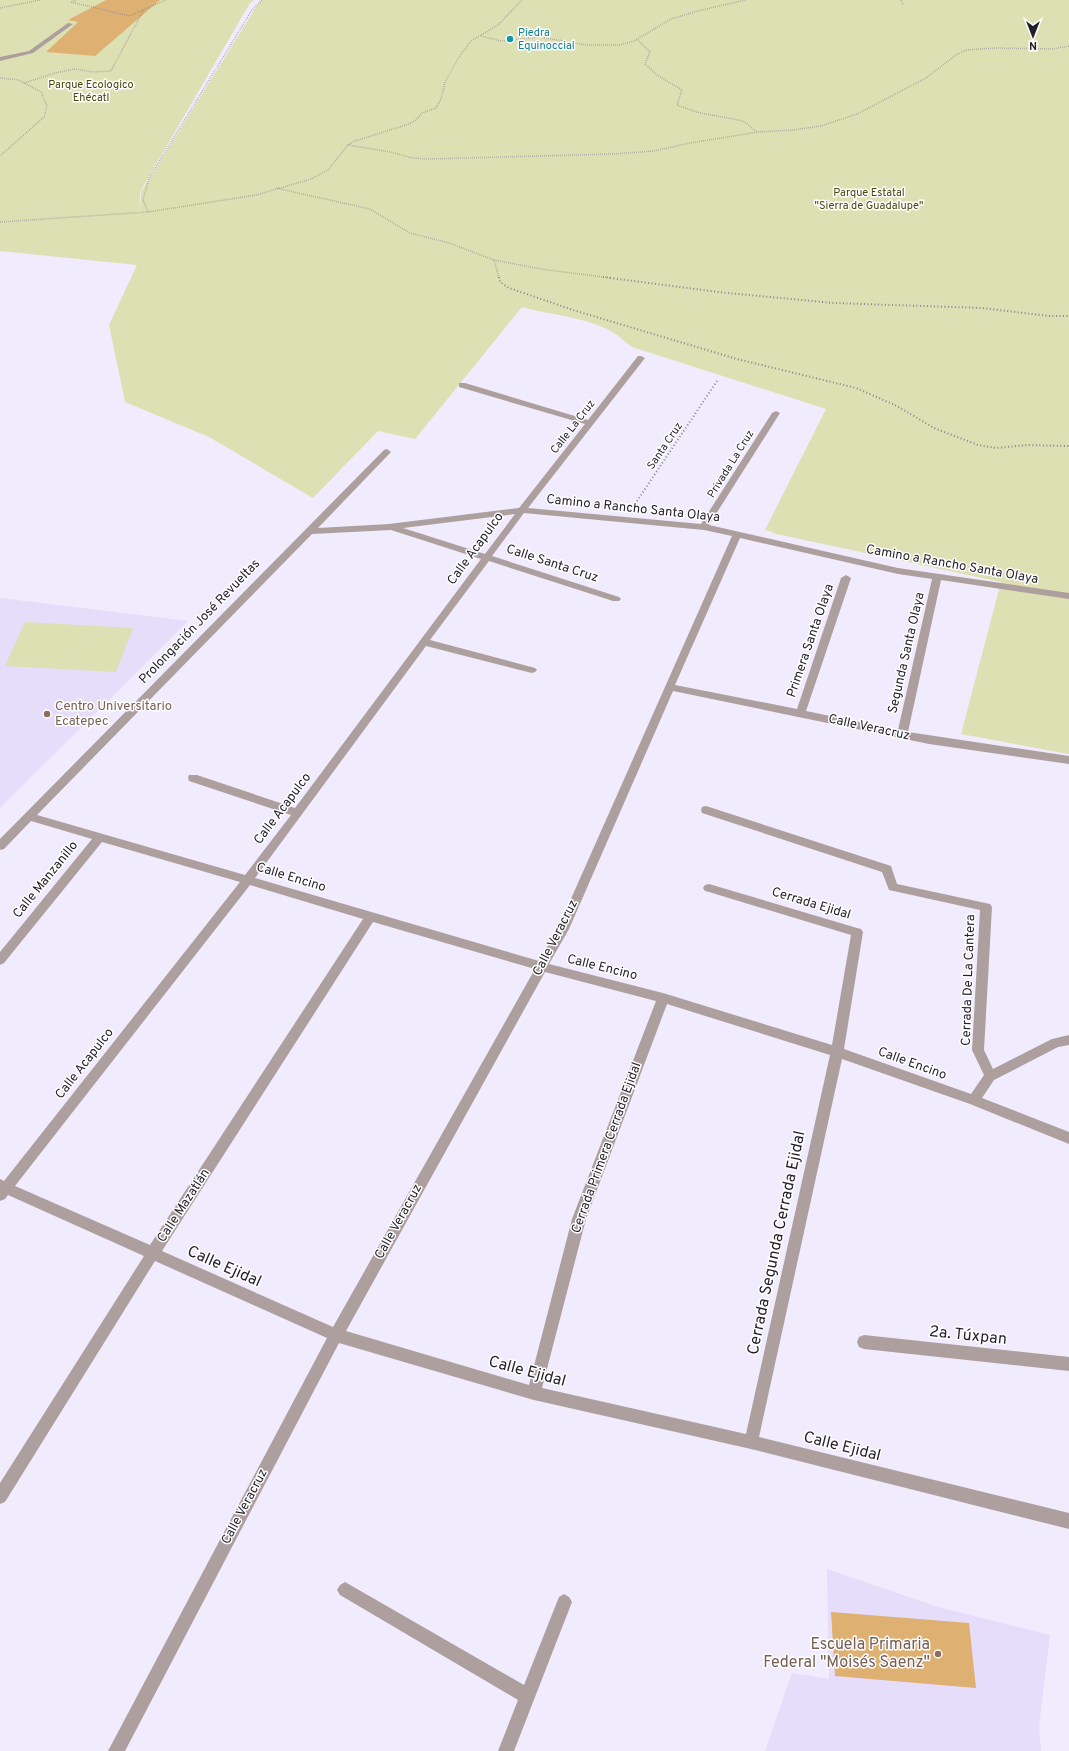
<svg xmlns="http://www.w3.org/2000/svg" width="1069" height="1751" viewBox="0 0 1069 1751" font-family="Overpass,sans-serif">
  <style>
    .built { fill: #e5ddfa }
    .green { fill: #dde0b2 }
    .building { fill: #deb072 }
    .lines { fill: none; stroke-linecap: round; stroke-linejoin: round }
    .path-far1 { stroke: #878391; stroke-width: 1.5; stroke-dasharray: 0.5 1.5; stroke-linecap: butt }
    .path { stroke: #878391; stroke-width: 2; stroke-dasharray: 1 2.5; stroke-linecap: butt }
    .minor { fill: #ae9f9f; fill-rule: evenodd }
    .culture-dot { fill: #0f9aa8; stroke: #fff; stroke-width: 1.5 }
    .education-dot { fill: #8d6e63; stroke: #fff; stroke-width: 1.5 }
    .labels { text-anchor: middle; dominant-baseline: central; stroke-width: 3; stroke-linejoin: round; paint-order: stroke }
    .far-culture-label { font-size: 11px; fill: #0d838f; stroke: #fff; text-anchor: start }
    .far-park-label { font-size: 11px; fill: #46470e; stroke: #fff }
    .far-street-label { font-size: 11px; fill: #221f29; stroke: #fff }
    .street-label { font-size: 13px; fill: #221f29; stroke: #fff }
    .education-label { font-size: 13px; fill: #785e54; stroke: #fff; text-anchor: start }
    .near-street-label { font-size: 16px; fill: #221f29; stroke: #fff }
    .near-education-label { font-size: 16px; fill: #785e54; stroke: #fff; text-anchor: end }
  </style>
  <rect width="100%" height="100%" fill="#f0ebfd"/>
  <!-- built -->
  <g class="built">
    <polygon points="0,598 188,621 0,808"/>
    <polygon points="827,1569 938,1607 1050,1635 1039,1727 1041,1751 765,1751 792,1673 829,1679"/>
  </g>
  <!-- green -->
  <g class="green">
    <path d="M0,0H254L250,3L140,192L139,224L141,192L258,4L262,0H1069V754L961,734L1001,582L772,533L773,532L765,530L826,409L632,347C624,341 616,333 607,329C580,316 550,315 522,307L415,439L378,431L313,498L209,437L125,402L109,325L137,265L0,251Z"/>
    <polygon points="25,622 133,628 116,672 5,666"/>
  </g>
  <!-- building -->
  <g class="building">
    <polygon points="106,0 160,0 95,56 46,52 78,22 68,20"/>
    <polygon points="831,1612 969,1623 976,1688 835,1676"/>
  </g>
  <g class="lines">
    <!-- path-far1 -->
    <g class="path-far1">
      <polyline points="76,0 71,2 129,16 166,0"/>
      <polyline points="901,0 903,5"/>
      <polyline points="0,8 40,0"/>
      <polyline points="481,36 501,41 539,37 587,45 620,45 634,41 671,19 698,11 745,0"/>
      <polyline points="638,40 650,52 645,64 657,75 682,90 677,105 696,112 743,121 757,132"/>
      <polyline points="0,78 19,80 41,92 47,106 44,117 0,156"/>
      <polyline points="24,83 55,73 75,69 93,72 111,71 144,9"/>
      <polyline points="348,145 391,152 412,158 428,159 613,154 654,151 690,143 758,132 793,130 821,126 857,114 926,78 956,55 966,50 995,48 1052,49 1069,46"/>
      <polyline points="276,188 370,209 410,233 449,243 494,260 541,269 611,278"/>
      <polyline points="148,212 143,200 149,178 252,10 262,0"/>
      <polyline points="0,222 148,212 256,195 311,179 328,170 348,145 355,141 409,124 416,120 422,113 436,108 441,99 445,82 459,57 471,41 498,25 522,0"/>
      <polyline points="494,260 499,278"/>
    </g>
    <!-- path -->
    <g class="path">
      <polyline points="499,277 500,282 509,288 573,310 737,359 856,388 897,406 934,428 978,445 996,448 1027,445 1069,446"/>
      <polyline points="603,277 718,292 833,303 982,308 1049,316 1069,316"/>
      <polyline points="635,504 717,381"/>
    </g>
    <!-- minor -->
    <g class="minor">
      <polygon points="68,23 73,24 33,53 0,61 0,57 29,51"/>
      <path d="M638,356H641L645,358L528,508L701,524L772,413L776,411L780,413L709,525L898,568L1069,593V599L941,580L908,732L1069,756V764L929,744L673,691L569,929L549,964L663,993L832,1045L851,935L709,892L705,891L703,888L705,885L709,884L857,928L861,929L863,932L844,1049L971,1094L984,1075L972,1050L980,910L889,890L882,872L702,813L701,810L702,807L706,806L891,866L897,884L990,904L992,907L984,1050L993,1069L1052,1039L1069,1035V1045L1058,1047L994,1080L982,1098L1069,1132V1144L970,1104L842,1059L759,1437L1069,1513V1529L751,1449L534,1400L339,1343L125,1751H108L327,1338L155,1261L5,1502L0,1504V1483L144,1256L8,1195L5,1199L0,1201V1179L4,1181L240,882L102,842L4,963L0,965V952L92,839L31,821L4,849L0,850V839L384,450L387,449L391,452L318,528L389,524L519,508L585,424L459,387V383H465L588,420ZM524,513L704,530L732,536L558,928L539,961L255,878L426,646L532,673L535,672L537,670L535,668L430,640L489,561L613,601H619L621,599L619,597L492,556ZM515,514L485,554L403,528ZM391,530L481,559L295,808L197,775H189L188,778L189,781L291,815L245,875L37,815L312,534ZM740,538L898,574L932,579L898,730L806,711L851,578L846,575L841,578L797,709L675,685ZM250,885L363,919L150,1245L15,1186ZM373,922L535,969L333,1327L162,1251ZM545,972L656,1001L572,1219L529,1385L346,1331ZM667,1004L830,1055L746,1434L542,1388L586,1219Z"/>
      <polygon points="864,1335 1069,1357 1069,1371 864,1349 859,1347 857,1342 859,1337"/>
      <polygon points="345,1582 524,1685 559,1597 564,1594 569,1597 572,1602 514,1751 498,1751 518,1700 340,1595 337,1590 340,1585"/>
    </g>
  </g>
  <!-- markers -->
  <circle class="culture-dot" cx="510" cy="39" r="4"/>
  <g class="education-dot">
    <circle cx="47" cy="714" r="4"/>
    <circle cx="938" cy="1654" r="4"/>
  </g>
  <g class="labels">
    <!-- far-culture labels -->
    <g class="far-culture-label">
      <text x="518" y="33">Piedra<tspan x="518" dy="13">Equinoccial</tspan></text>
    </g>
    <!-- far-park labels -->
    <g class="far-park-label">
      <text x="91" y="85">Parque Ecologico<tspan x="91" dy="13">Ehécatl</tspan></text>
      <text x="869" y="193">Parque Estatal<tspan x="869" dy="13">"Sierra de Guadalupe"</tspan></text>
    </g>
    <!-- far-street labels -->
    <g class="far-street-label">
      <text transform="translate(573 427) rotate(-52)">Calle La Cruz</text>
      <text transform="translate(665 446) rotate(-56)">Santa Cruz</text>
      <text transform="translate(731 464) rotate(-58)">Privada La Cruz</text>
    </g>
    <!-- street labels -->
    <g class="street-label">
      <text transform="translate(633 509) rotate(6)">Camino a Rancho Santa Olaya</text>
      <text transform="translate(476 549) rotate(-54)">Calle Acapulco</text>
      <text transform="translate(552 564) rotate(18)">Calle Santa Cruz</text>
      <text transform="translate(952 565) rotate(10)">Camino a Rancho Santa Olaya</text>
      <text transform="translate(200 622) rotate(-46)">Prolongación José Revueltas</text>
      <text transform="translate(811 641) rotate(-71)">Primera Santa Olaya</text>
      <text transform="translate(907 653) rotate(-77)">Segunda Santa Olaya</text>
      <text transform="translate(869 728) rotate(12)">Calle Veracruz</text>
      <text transform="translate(283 809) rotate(-53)">Calle Acapulco</text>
      <text transform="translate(291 878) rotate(17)">Calle Encino</text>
      <text transform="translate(46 880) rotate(-51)">Calle Manzanillo</text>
      <text transform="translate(811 904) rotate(17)">Cerrada Ejidal</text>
      <text transform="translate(556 938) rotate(-63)">Calle Veracruz</text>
      <text transform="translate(602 968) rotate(14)">Calle Encino</text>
      <text transform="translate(969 980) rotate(-88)">Cerrada De La Cantera</text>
      <text transform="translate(85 1064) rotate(-52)">Calle Acapulco</text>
      <text transform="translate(912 1064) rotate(20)">Calle Encino</text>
      <text transform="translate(607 1148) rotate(-70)">Cerrada Primera Cerrada Ejidal</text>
      <text transform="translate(184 1206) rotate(-57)">Calle Mazatlán</text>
      <text transform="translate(399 1222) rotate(-61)">Calle Veracruz</text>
      <text transform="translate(245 1507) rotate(-62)">Calle Veracruz</text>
    </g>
    <!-- education labels -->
    <g class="education-label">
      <text x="55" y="707">Centro Universitario<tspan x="55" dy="15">Ecatepec</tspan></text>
    </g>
    <!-- near-street labels -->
    <g class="near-street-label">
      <text transform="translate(777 1243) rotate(-78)">Cerrada Segunda Cerrada Ejidal</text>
      <text transform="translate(224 1267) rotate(24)">Calle Ejidal</text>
      <text transform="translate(968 1336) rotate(6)">2a. Túxpan</text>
      <text transform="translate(527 1372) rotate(15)">Calle Ejidal</text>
      <text transform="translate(842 1447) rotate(14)">Calle Ejidal</text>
    </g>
    <!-- near-education labels -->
    <g class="near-education-label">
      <text x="930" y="1645">Escuela Primaria<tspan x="930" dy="18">Federal "Moisés Saenz"</tspan></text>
    </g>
  </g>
  <!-- north arrow -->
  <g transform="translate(1033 36) rotate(180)" stroke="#ffffff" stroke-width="3" paint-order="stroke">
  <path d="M0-3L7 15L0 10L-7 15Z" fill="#221f29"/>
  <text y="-6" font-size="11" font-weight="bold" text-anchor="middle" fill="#221f29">N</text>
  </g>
</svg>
